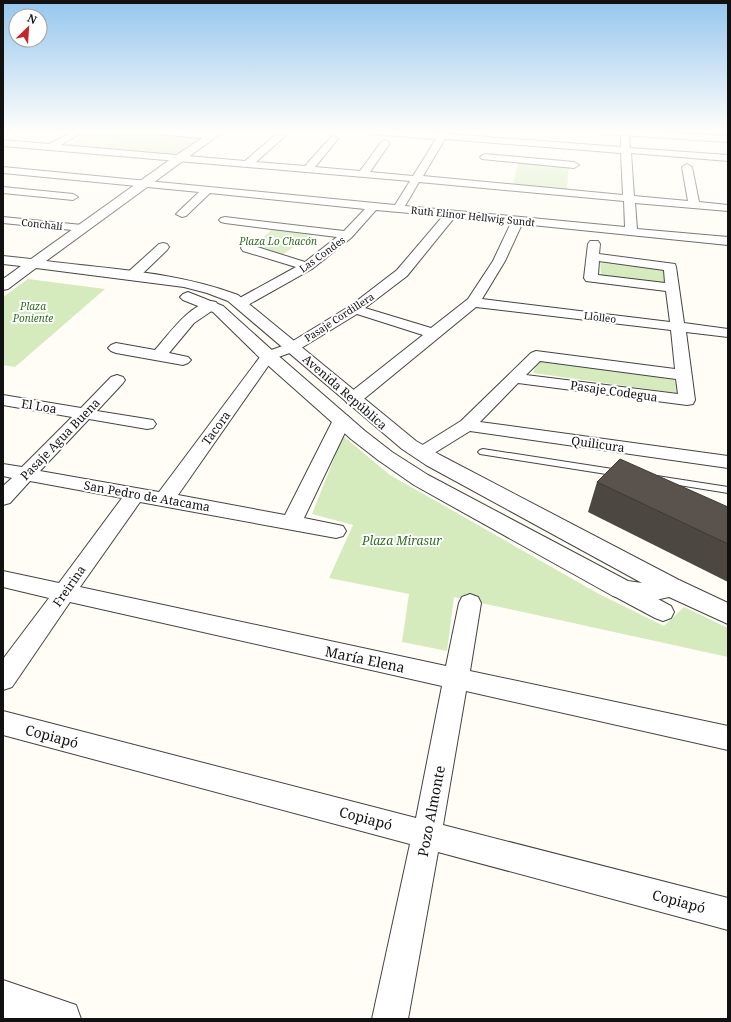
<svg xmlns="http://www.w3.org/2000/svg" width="731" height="1022" viewBox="0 0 731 1022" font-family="'Noto Serif',serif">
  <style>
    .green { fill: #d5ebbd }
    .pitch { fill: #e6f2cf }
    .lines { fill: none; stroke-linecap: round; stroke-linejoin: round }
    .service-casing { stroke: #444; stroke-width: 2 }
    .minor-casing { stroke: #444; stroke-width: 2 }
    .tertiary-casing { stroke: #444; stroke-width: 2 }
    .service { fill: #fff; fill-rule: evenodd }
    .minor { fill: #fff; fill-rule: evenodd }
    .tertiary { fill: #fff; fill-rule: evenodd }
    .wall { fill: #4d4742 }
    .building { fill: #5a524d; stroke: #3f3936 }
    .labels { text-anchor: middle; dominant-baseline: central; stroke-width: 4; stroke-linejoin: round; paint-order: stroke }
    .far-street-label { font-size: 10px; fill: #111; stroke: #fff }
    .far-park-label { font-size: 10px; font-style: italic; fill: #2f6b1f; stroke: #fff }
    .street-label { font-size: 12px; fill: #111; stroke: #fff }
    .park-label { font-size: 12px; font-style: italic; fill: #2f6b1f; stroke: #fff }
    .near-street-label { font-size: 14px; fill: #111; stroke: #fff }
  </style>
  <rect width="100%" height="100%" fill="#fffdf5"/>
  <!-- green -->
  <g class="green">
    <polygon points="93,131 130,131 205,137 179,155 68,145"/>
    <polygon points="635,131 701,131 728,133 728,137"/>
    <polygon points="518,162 569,166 567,190 513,185"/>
    <polygon points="273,228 314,233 282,255 254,247"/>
    <polygon points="600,261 664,269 666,283 601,275"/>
    <polygon points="28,279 105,289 15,367 3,365 3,297"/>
    <polygon points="539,358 674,377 677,393 533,373"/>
    <polygon points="343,436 390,475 599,594 664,626 684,607 728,628 728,657 454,597 447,651 402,642 409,594 329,578 353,525 312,514"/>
  </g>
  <!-- pitch -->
  <polygon class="pitch" points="83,137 117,140 106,147 71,144"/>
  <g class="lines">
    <defs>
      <g id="service">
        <polygon points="483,449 619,470 624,473 619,476 480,454 478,452 480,450"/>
        <polygon points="657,476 728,487 728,493 654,481 652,479"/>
      </g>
      <g id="minor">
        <path d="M74,131H84L61,145L245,161L279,132H285L286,134L285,136L256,162L305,166L331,137L334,136L338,139L315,167L360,171L382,141L385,140L390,143L370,172L413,176L436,139L372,134L368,131H404L439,133L441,131H449L448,134L621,147V136L625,133L629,136L630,148L728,155V161L631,153L634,196L688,201L682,167L687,164L692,167L699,202L728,205V211L635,203L637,229L728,237V245L522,224L505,261L482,299L670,322L666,291L586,281L584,278L588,244L590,241H598L600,244L599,254L675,264L676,267L684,323L728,329V337L686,332L695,400L693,404L687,405L518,383L480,422L728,456V468L470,431L428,457L422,459L416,457L413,453L416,449L461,421L531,353L536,351L675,369L671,330L476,307L359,403L353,404L347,403L345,399L347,395L423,335L357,314L298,350L273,359L178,495L285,515L333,420L336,416L342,415L348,416L351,420L304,518L343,526L346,531L343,536L336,538L140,502L80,587L446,666L459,603L462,597L470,594L478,597L481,603L470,671L728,726V750L466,691L443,825L728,898V930L438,852L408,1019H372L410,844L3,735V711L416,818L442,686L70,602L12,687L3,690V659L49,598L3,587V571L59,583L122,498L30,481L10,503L3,505V486L12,478L3,476V464L22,467L72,417L3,405V395L81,408L111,377L117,375L123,377L125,380L123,383L97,411L153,420L156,424L153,428L147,429L89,419L40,471L159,492L263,353L288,344L350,306L397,270L443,216L376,210L351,238L312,269L246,306L241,307L236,306L234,303L236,300L296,267L243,251L241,248L243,245H251L305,262L337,237L225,223L221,222L219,220L221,218L225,217L344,231L365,209L210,193L186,216L182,217L176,214L199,192L3,173V167L395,205L410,181L3,146V140L49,144ZM445,139L621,153L623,195L423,176ZM419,182L624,201L625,227L405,206ZM454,218L511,223L493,261L468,299L431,328L365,308L407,276ZM599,261L664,270L665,283L598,275ZM540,361L676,379L678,394L526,375Z"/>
        <path d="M155,131C166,131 208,129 215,136L211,139L159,134Z"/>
        <polygon points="718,131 728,131 728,134 719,133"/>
        <polygon points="485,154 574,162 579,165 574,168 482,159 480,157"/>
        <polygon points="3,187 73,194 78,197 73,200 3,193"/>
        <polygon points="3,217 82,225 86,226 88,228 86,230 82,231 3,223"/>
        <polygon points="163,243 167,244 169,247 167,250 137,279 127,279 125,276 127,273 159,244"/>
        <path d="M211,301L216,302L218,305L216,308L194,323L169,353L188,357L191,360L188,363L183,365L116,353L111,351L108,348L111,345L116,343L155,350C170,333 188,306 211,301Z"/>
        <polygon points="620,581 628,583 671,606 674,612 671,618 663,621 655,618 612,595 609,589 612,583"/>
      </g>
      <g id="tertiary">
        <path d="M213,131H224L46,261C110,269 177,272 238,295L416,441L440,455L679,580L728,603V624L669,597L651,601L641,602L613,596L414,485L378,460L351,439L262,360L213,312L183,300L180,297L183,294L188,292L223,306L274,352L365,431L392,452L428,475L628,581L642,583L426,465L402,449L228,301L207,293L184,287L36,268L8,289L3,290V279L21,266L3,264V256L31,259L175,156Z"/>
        <polygon points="600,131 647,131 728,136 728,142 605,134"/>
        <polygon points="3,980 76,1005 81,1019 3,1018"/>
      </g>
    </defs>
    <!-- service casing -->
    <use href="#service" class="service-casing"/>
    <!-- minor casing -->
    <use href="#minor" class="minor-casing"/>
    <!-- tertiary casing -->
    <use href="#tertiary" class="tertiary-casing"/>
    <!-- service -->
    <use href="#service" class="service"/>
    <!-- minor -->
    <use href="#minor" class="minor"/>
    <!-- tertiary -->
    <use href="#tertiary" class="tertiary"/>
  </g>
  <!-- wall -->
  <polygon class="wall" points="597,482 728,507 728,582 588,512"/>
  <!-- building -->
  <polygon class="building" points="620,459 728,507 728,544 597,482"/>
  <!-- sky -->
  <linearGradient id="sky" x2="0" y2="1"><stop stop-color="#95c6ee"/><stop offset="0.48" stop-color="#fffefa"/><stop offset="1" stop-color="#fffefa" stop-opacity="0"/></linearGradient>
  <rect width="731" height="274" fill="url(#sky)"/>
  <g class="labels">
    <!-- far-street labels -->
    <g class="far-street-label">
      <text transform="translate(473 216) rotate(6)">Ruth Elinor Hellwig Sundt</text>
      <text transform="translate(42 224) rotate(6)">Conchalí</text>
      <text transform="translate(322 254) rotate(-36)">Las Condes</text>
      <text transform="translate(339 317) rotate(-33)">Pasaje Cordillera</text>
      <text transform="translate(600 317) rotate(7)">Llolleo</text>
    </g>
    <!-- far-park labels -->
    <g class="far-park-label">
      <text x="278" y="241">Plaza Lo Chacón</text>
      <text x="33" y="306">Plaza<tspan x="33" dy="12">Poniente</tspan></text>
    </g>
    <!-- street labels -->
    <g class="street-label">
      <text transform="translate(614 391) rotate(8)">Pasaje Codegua</text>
      <text transform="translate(345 392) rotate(41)">Avenida República</text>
      <text transform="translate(39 406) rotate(9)">El Loa</text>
      <text transform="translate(216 428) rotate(-54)">Tacora</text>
      <text transform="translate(60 439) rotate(-46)">Pasaje Agua Buena</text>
      <text transform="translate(598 444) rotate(8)">Quilicura</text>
      <text transform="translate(147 496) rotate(10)">San Pedro de Atacama</text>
      <text transform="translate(69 586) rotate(-55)">Freirina</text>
    </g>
    <!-- park labels -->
    <g class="park-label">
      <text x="402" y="540">Plaza Mirasur</text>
    </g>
    <!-- near-street labels -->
    <g class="near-street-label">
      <text transform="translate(365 659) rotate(12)">María Elena</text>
      <text transform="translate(52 736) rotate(15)">Copiapó</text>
      <text transform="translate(431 811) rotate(-79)">Pozo Almonte</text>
      <text transform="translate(366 818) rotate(15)">Copiapó</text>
      <text transform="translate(679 901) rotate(15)">Copiapó</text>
    </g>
  </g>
  <!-- border -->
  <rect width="731" height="1022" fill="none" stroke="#111111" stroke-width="8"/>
  <!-- north arrow -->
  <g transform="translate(28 28) rotate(25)"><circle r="19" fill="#ffffff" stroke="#a0a0a0"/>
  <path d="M0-3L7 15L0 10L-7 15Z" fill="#c4262e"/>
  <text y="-6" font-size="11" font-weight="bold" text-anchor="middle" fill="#111111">N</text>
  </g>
</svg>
